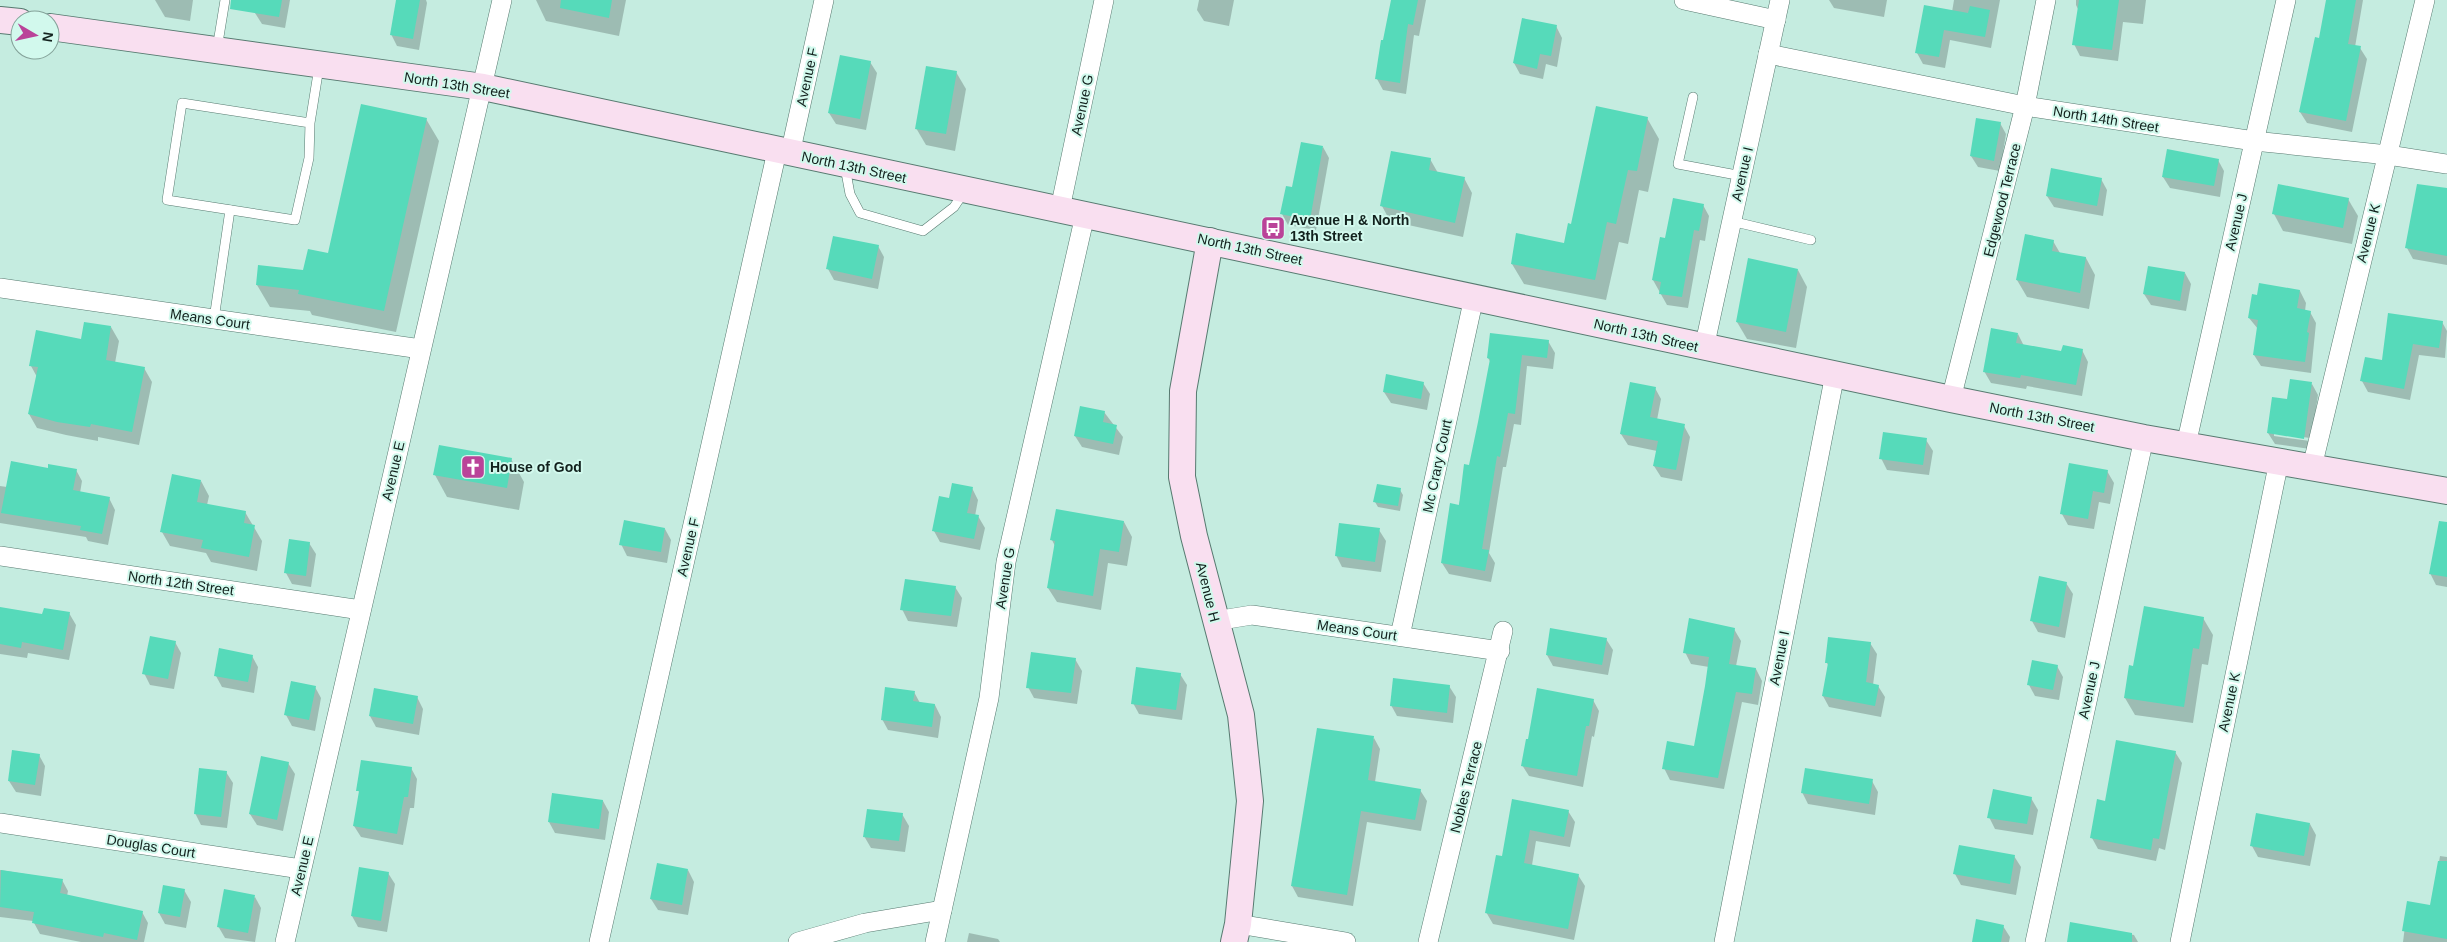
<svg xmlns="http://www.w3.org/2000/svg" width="2447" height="942" viewBox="0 0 2447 942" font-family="Arial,sans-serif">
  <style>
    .shadow { fill: #0003; fill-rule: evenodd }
    .building { fill: #56daba }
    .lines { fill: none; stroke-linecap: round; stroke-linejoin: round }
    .lane-casing { stroke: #577a70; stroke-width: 10 }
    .street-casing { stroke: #577a70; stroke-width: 20 }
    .secondary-casing { stroke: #577a70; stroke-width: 28 }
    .lane { stroke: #fff; stroke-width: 9 }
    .street { stroke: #fff; stroke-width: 19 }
    .secondary { stroke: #f9dff0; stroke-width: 26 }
    .labels { text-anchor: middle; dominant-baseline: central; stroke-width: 4; stroke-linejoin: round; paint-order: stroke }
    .street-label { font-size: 14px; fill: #12211d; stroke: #d2f9ed }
    .poi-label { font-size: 14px; font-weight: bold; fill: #12211d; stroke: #d2f9ed; text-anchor: start }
  </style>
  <rect width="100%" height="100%" fill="#c5ece0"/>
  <!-- shadow -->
  <g class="shadow">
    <polygon points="155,0 193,0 190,21 165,17"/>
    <polygon points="257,0 290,0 285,28 262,24 255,13"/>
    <polygon points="397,0 426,0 427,3 419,50 397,46 391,34"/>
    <polygon points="536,0 626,0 619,36 546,21"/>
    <polygon points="1199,0 1234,0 1229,26 1204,21 1197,10"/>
    <polygon points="1392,0 1426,0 1419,36 1414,35 1406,94 1383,90 1377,79"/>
    <polygon points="1829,0 1887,0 1884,17 1834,8"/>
    <polygon points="1954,0 2000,0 1991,48 1950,40 1945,68 1923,64 1917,53 1952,12"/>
    <polygon points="2076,0 2146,0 2143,24 2123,22 2118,61 2080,56 2074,44 2079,11 2076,5"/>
    <polygon points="2327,0 2363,0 2355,47 2360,48 2367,59 2352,132 2307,123 2300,112 2320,40"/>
    <polygon points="1556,26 1562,38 1557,67 1546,64 1543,79 1520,74 1514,63"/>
    <polygon points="870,62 877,73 866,130 836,124 829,113"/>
    <polygon points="956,72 966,89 955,151 926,145 916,128"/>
    <polygon points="1647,118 1659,139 1648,192 1639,190 1628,244 1619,242 1606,300 1524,284 1512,264 1565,244 1572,225"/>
    <polygon points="426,119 439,141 396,332 312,315 310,311 270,307 257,285 304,272 329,254"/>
    <polygon points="2000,123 2006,134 2000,171 1978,167 1971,156"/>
    <polygon points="1323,147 1329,158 1316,230 1288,225 1282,214 1293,188"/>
    <polygon points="1430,159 1438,173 1464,178 1472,193 1463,237 1390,221 1382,206"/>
    <polygon points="2218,160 2224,171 2220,197 2170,188 2163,177"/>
    <polygon points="2101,179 2107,190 2103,216 2054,207 2047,196"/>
    <polygon points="2447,190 2447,265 2413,259 2407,248"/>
    <polygon points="2348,199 2358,216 2352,244 2283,231 2274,214"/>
    <polygon points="1703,205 1709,216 1705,241 1700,240 1688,308 1667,305 1653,280 1666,240"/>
    <polygon points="2053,241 2060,253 2086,258 2095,275 2089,309 2027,297 2017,280"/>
    <polygon points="878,246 884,257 878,289 834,280 828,269"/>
    <polygon points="1798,270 1807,287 1796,348 1747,339 1737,322"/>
    <polygon points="2185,273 2191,284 2186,311 2151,305 2144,294"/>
    <polygon points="2300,291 2306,303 2305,311 2310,312 2316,323 2311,373 2261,366 2254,355 2258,329 2249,318 2258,296"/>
    <polygon points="2442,322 2447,331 2445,358 2419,355 2410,400 2368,392 2362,381 2383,362"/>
    <polygon points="111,327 119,341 115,363 144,368 152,382 139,445 98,437 98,441 66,435 37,428 29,414 37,377 31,366"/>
    <polygon points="2018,334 2024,346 2062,353 2082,350 2088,362 2082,396 2027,386 2026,389 1991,383 1984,371"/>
    <polygon points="1548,341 1555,353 1553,369 1527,366 1521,425 1514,424 1506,467 1503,467 1489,553 1495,563 1491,582 1449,574 1442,563 1470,466 1491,363 1488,358"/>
    <polygon points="1423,383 1430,394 1427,410 1391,403 1384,392"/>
    <path d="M2312,384L2318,395L2310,449L2275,444L2268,433L2273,398L2288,400ZM2274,433L2310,438V441L2274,436Z"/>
    <polygon points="1655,388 1661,399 1657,420 1684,426 1690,437 1682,481 1661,477 1654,466 1657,451 1628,445 1621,434"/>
    <polygon points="1104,412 1123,437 1119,455 1082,447 1075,436"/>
    <polygon points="1926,440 1933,451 1929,475 1887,470 1881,458"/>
    <polygon points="511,459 524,482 519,510 447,497 435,475"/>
    <polygon points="76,470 82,481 80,493 109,498 115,510 108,545 88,541 86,537 0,523 0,486 7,487"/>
    <polygon points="2107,471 2114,483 2110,504 2099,502 2094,529 2068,525 2062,514"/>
    <polygon points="201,481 209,496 207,505 245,512 262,541 257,571 211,562 206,553 170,546 162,532"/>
    <polygon points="972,488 978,500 975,516 978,516 985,528 980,550 940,542 934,531 950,499"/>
    <polygon points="1400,490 1403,495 1400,511 1378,507 1375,502"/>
    <polygon points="1124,522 1132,537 1127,566 1108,563 1101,610 1057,602 1048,588 1055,546 1052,540"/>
    <polygon points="665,529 671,540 667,563 627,556 621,544"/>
    <polygon points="1379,530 1386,541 1381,572 1342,567 1336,555"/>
    <polygon points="2447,538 2447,587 2436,585 2430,573"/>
    <polygon points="309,543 316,554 311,587 292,584 286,573"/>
    <polygon points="2066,583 2073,594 2065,638 2038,632 2032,621"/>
    <polygon points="955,587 962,598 957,627 908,621 902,609"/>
    <polygon points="0,608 43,616 69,613 76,625 69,660 28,653 27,658 0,654"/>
    <polygon points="2203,618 2213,635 2208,665 2202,664 2193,723 2135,715 2125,698 2134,667"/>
    <polygon points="1734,629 1741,641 1736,666 1756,669 1762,681 1758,705 1742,702 1724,789 1670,780 1664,768 1695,747 1709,667 1691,664 1685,652"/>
    <polygon points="1606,639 1613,650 1608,675 1553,666 1547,655"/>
    <polygon points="175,642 181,653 174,689 150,685 144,673"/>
    <polygon points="1870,643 1877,654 1873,685 1878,686 1885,697 1881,717 1829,707 1823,696 1829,666 1826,662"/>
    <polygon points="252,656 258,667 254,693 222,687 216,676"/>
    <polygon points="1075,659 1082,671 1077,704 1034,698 1028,687"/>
    <polygon points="2057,666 2063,677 2059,700 2035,696 2029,685"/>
    <polygon points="1180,674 1187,685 1182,720 1139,714 1133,703"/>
    <polygon points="1449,686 1456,697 1453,723 1397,716 1391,705"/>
    <polygon points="315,687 321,698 315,731 292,726 286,715"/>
    <polygon points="914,692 920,703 935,705 941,717 938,738 888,730 882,719"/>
    <polygon points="417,697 423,709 419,735 376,727 370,716"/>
    <polygon points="1593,700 1599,711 1594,737 1592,736 1583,787 1529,776 1522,765 1529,741"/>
    <polygon points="1374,738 1380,749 1375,782 1420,790 1427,801 1421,831 1367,822 1353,906 1298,897 1292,886"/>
    <polygon points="13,752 39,755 45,766 41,796 16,792 9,781"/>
    <polygon points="2175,752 2182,763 2165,850 2159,848 2156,861 2098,849 2092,838 2106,802"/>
    <polygon points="288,763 295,774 283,831 257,825 250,814"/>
    <polygon points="411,768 417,779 414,808 410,808 403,845 361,837 354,826 360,794 358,790"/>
    <polygon points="226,772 233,783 227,828 201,825 195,813"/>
    <polygon points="1872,781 1878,792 1875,815 1808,804 1802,792"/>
    <polygon points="553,794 603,801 609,812 605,840 555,833 549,822"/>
    <polygon points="2031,798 2038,810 2033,835 1995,829 1989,817"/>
    <polygon points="1513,800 1568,811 1575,822 1570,847 1536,841 1532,865 1578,875 1585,886 1574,940 1493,924 1486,912 1503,858"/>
    <polygon points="902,814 909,826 905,852 871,848 864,836"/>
    <polygon points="2310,824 2316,835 2310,866 2258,857 2252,846"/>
    <polygon points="2014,856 2021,867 2016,895 1961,885 1955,874"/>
    <polygon points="2440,856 2447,857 2447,942 2403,942 2408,902 2431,907"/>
    <polygon points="0,870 62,880 68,891 67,896 142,912 148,923 144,942 81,942 40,934 33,921 0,917"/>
    <polygon points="688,870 694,882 688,915 658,910 651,899"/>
    <polygon points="388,873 395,884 387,932 358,927 352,916"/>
    <polygon points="184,890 191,902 186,928 165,924 159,913"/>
    <polygon points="255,897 261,908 255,942 225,938 218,926"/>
    <polygon points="2072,924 2134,935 2138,942 2068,942"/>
    <polygon points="2003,926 2010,937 2009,942 1973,942"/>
    <polygon points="969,933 998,939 1000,942 967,942"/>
  </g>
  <!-- building -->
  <g class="building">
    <polygon points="231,0 282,0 279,17 230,9"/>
    <polygon points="396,0 420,0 413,39 390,35"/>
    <polygon points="561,0 612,0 609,18 560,8"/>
    <polygon points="1391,0 1418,0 1413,25 1408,24 1400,83 1375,79 1381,40 1383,40"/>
    <polygon points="2079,0 2119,0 2112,50 2072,45"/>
    <polygon points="2326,0 2356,0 2348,44 2361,46 2346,121 2299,112 2315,37 2319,38"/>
    <polygon points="1924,5 1968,13 1970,6 1990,10 1985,37 1944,30 1939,57 1915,53"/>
    <polygon points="1522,18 1557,25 1551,56 1540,54 1537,69 1513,63"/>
    <polygon points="840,55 871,61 860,119 828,113"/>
    <polygon points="926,66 957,71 946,134 915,129"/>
    <polygon points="361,104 427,118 384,311 298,294 299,290 256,285 258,265 303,270 308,249 328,253"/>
    <polygon points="1596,106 1648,117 1637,171 1628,170 1616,224 1607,222 1595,280 1511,264 1516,233 1564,243 1568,223 1571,224"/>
    <polygon points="1976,118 2001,122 1994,161 1970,156"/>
    <polygon points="1301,142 1323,146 1310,220 1280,214 1286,186 1292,187"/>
    <polygon points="2167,149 2219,159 2214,186 2162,177"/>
    <polygon points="1391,151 1431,158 1429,170 1465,177 1455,223 1380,206"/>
    <polygon points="2051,168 2102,178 2097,206 2046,196"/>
    <polygon points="2278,184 2349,198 2343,228 2272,214"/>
    <polygon points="2417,184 2447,188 2447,256 2405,248"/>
    <polygon points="1673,198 1704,204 1699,231 1694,230 1682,297 1659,294 1661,282 1652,280 1660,237 1665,238"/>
    <polygon points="2025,234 2054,240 2052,251 2086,257 2080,293 2016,280"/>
    <polygon points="833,236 879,245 872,279 826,269"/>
    <polygon points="1748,258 1798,269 1786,332 1736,322"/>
    <polygon points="2148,266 2185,272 2180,301 2143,294"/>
    <polygon points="2259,283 2300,290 2297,308 2311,311 2307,332 2309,333 2305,362 2253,355 2258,320 2248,318 2252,294 2257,295"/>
    <polygon points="2388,313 2443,321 2439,348 2413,344 2404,389 2360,381 2365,357 2382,360"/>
    <polygon points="84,322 111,326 106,360 145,367 132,432 91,424 90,427 57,422 28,414 38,367 29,366 36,330 81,339"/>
    <polygon points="1991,328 2018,333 2016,343 2061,351 2063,345 2083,349 2076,385 2021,375 2020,378 1983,372"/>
    <polygon points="1490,333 1549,340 1547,358 1522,355 1515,414 1508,413 1500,457 1497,456 1482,549 1489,550 1485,571 1441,563 1450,503 1459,505 1464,464 1469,465 1478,422 1490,359 1487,358"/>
    <polygon points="1386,374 1424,382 1421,399 1383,392"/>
    <polygon points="2290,379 2312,382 2304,439 2267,433 2272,397 2287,399"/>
    <polygon points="1630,382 1656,387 1650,417 1685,424 1676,470 1653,466 1658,441 1620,434"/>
    <polygon points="1080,406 1105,411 1103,422 1117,425 1113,444 1074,436"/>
    <polygon points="1883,432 1927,438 1923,465 1879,459"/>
    <polygon points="439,445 512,458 507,488 433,475"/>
    <polygon points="11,461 48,468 48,464 77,469 73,490 110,497 102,534 80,530 81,526 1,513"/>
    <polygon points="2069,463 2108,470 2104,493 2093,491 2088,519 2060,514"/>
    <polygon points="172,474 201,480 197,502 246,511 244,523 255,525 249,557 201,548 203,540 160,532"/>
    <polygon points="952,483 973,487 967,513 979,515 974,539 932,531 939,496 949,498"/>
    <polygon points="1377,484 1401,488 1398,506 1373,502"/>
    <polygon points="1056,509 1124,521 1119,552 1100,549 1093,596 1047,588 1055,541 1050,540"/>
    <polygon points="624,520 665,528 661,552 619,545"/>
    <polygon points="2439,521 2447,522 2447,577 2429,574"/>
    <polygon points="1339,523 1380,528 1375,562 1335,556"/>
    <polygon points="289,539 310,542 306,576 284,573"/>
    <polygon points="2039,576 2067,582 2059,627 2030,621"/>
    <polygon points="905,579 956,586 951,616 900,610"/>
    <polygon points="2144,606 2204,617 2199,649 2193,648 2184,707 2124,698 2129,665 2133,666"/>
    <polygon points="0,607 42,614 44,608 70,612 63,650 22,642 21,648 0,644"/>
    <polygon points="1689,618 1735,628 1729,664 1756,668 1752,694 1736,692 1718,778 1662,769 1667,741 1694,746 1705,686 1709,657 1683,653"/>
    <polygon points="1550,628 1607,638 1602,665 1546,655"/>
    <polygon points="150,636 176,641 168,679 142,674"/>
    <polygon points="1828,637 1871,642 1866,682 1879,685 1875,706 1822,696 1828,663 1825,663"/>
    <polygon points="219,648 253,655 248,682 214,676"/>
    <polygon points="1031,652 1076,658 1071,693 1026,688"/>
    <polygon points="2032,660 2058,665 2053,690 2027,685"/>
    <polygon points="1136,667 1181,673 1176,710 1131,704"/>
    <polygon points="1393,678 1450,685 1447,713 1390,706"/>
    <polygon points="291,681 316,686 309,720 284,715"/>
    <polygon points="885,687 915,691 913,701 935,704 932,727 881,720"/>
    <polygon points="374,688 418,696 413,724 369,716"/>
    <polygon points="1537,688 1594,699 1589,726 1586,726 1577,776 1521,766 1526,739 1528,739"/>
    <polygon points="1317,728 1374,736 1368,780 1421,789 1415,820 1361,811 1347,895 1291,886"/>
    <polygon points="2116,740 2176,751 2159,839 2153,838 2151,850 2090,838 2097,799 2105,801"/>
    <polygon points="12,750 40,754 35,785 8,781"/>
    <polygon points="261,756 289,762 277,820 249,814"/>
    <polygon points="361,760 412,767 408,797 404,797 397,834 353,826 359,791 356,791"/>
    <polygon points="199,768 227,771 221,817 194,814"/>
    <polygon points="1805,768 1873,779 1869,804 1801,793"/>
    <polygon points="1993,789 2032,797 2027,824 1987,818"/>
    <polygon points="552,793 603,800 599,829 548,822"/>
    <polygon points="1512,799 1569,810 1564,837 1530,830 1524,863 1579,874 1568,929 1485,913 1496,855 1502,856"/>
    <polygon points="867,809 903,813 899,841 863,837"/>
    <polygon points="2256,813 2310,823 2304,856 2250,846"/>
    <polygon points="1959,845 2015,855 2010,884 1953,874"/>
    <polygon points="2438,861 2447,861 2447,939 2402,931 2407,901 2430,905"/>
    <polygon points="657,863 688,869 682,905 650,899"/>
    <polygon points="359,867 389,872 381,921 351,916"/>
    <polygon points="1,870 63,879 60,893 143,911 137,940 104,933 103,937 32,923 34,912 0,907"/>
    <polygon points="163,885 185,889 180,917 158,913"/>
    <polygon points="224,889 255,895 248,933 217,927"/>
    <polygon points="1976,919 2004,925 2001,942 1972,942"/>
    <polygon points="2070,922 2132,933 2132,942 2067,942"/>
  </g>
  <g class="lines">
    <defs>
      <g id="lane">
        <polyline points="217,49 225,0"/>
        <polyline points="1693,97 1678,164 1742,176"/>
        <polyline points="310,123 182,103 167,200 295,220 309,158 310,123 319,67"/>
        <polyline points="845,167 850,194 860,213 923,231 954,207 964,192"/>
        <polyline points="1731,221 1811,240"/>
        <polyline points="214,319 230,210"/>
      </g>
      <g id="street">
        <polyline points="1684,0 1776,20"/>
        <polyline points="1768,54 2025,106 2254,141 2388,155 2447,164"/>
        <polyline points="790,154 824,0"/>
        <polyline points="1060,209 1104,0"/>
        <polyline points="0,288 421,349"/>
        <polyline points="1704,348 1780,0"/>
        <polyline points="1951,399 2025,106 2046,0"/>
        <polyline points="2186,445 2286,0"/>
        <polyline points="2312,467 2425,0"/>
        <polyline points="0,556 361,610"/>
        <polyline points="1215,621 1252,615 1500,651"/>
        <polyline points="1400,636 1474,297"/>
        <polyline points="0,823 301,869"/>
        <polyline points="1238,924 1346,942"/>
        <polyline points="285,942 502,0"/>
        <polyline points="599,942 777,151"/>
        <polyline points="798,942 865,923 942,910"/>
        <polyline points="935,942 989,698 1006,562 1085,215"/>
        <polyline points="1428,942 1503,631"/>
        <polyline points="1724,942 1835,374"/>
        <polyline points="2035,942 2144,438"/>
        <polyline points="2180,942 2279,461"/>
      </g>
      <g id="secondary">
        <polyline points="0,20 20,22"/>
        <polyline points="50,27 483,87 1951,399 2144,438 2447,491"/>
        <polyline points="1210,241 1183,391 1182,477 1194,536 1241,715 1250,801 1238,924 1234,942"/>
      </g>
    </defs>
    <!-- lane casing -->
    <use href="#lane" class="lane-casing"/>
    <!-- street casing -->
    <use href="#street" class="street-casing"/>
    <!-- secondary casing -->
    <use href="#secondary" class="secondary-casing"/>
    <!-- lane -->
    <use href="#lane" class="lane"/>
    <!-- street -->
    <use href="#street" class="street"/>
    <!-- secondary -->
    <use href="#secondary" class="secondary"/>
  </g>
  <!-- icons -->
  <defs>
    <symbol id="bus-square" viewBox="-11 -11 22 22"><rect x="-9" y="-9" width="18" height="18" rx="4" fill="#ba4399" stroke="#d2f9ed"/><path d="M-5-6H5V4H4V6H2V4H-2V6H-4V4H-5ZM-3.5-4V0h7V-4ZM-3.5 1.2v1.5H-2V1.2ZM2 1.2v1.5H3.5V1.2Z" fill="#fff"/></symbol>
    <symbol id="church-square" viewBox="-11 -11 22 22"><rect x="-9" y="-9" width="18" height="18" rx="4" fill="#ba4399" stroke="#d2f9ed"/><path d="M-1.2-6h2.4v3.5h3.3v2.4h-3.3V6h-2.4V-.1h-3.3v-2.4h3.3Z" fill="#fff"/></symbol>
  </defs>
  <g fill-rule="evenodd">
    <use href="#bus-square" x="1259" y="214" width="28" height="28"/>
    <use href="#church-square" x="459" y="453" width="28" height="28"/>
  </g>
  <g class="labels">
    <!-- street labels -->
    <g class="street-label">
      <text transform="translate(807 77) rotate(-78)">Avenue F</text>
      <text transform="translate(457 85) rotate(9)">North 13th Street</text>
      <text transform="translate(1082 105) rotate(-78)">Avenue G</text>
      <text transform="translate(2106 119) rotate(9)">North 14th Street</text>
      <text transform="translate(854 167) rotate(12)">North 13th Street</text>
      <text transform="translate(1742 174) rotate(-77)">Avenue I</text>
      <text transform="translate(2002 200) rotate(-76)">Edgewood Terrace</text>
      <text transform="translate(2236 222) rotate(-77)">Avenue J</text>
      <text transform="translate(2368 233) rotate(-76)">Avenue K</text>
      <text transform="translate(1250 249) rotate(12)">North 13th Street</text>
      <text transform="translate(210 319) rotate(8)">Means Court</text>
      <text transform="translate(1646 335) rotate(13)">North 13th Street</text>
      <text transform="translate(2042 417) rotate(11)">North 13th Street</text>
      <text transform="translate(1437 466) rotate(-78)">Mc Crary Court</text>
      <text transform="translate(393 471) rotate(-77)">Avenue E</text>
      <text transform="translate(688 547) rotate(-77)">Avenue F</text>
      <text transform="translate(1005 578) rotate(-81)">Avenue G</text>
      <text transform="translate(181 583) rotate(8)">North 12th Street</text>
      <text transform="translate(1208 592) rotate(76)">Avenue H</text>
      <text transform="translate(1357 630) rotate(8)">Means Court</text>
      <text transform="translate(1779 658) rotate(-79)">Avenue I</text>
      <text transform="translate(2089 690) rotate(-78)">Avenue J</text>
      <text transform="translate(2229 702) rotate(-78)">Avenue K</text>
      <text transform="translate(1466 787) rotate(-76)">Nobles Terrace</text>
      <text transform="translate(151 846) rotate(9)">Douglas Court</text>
      <text transform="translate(302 866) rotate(-77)">Avenue E</text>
    </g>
    <!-- poi labels -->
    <g class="poi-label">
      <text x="1290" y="220">Avenue H &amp; North<tspan x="1290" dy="16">13th Street</tspan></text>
      <text x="490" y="467">House of God</text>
    </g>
  </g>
  <!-- north arrow -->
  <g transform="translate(35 35) rotate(99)"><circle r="24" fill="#d2f9ed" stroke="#85a39a"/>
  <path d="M0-4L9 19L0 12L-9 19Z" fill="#ba4399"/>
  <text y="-8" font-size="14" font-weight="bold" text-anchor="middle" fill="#12211d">N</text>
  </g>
</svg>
